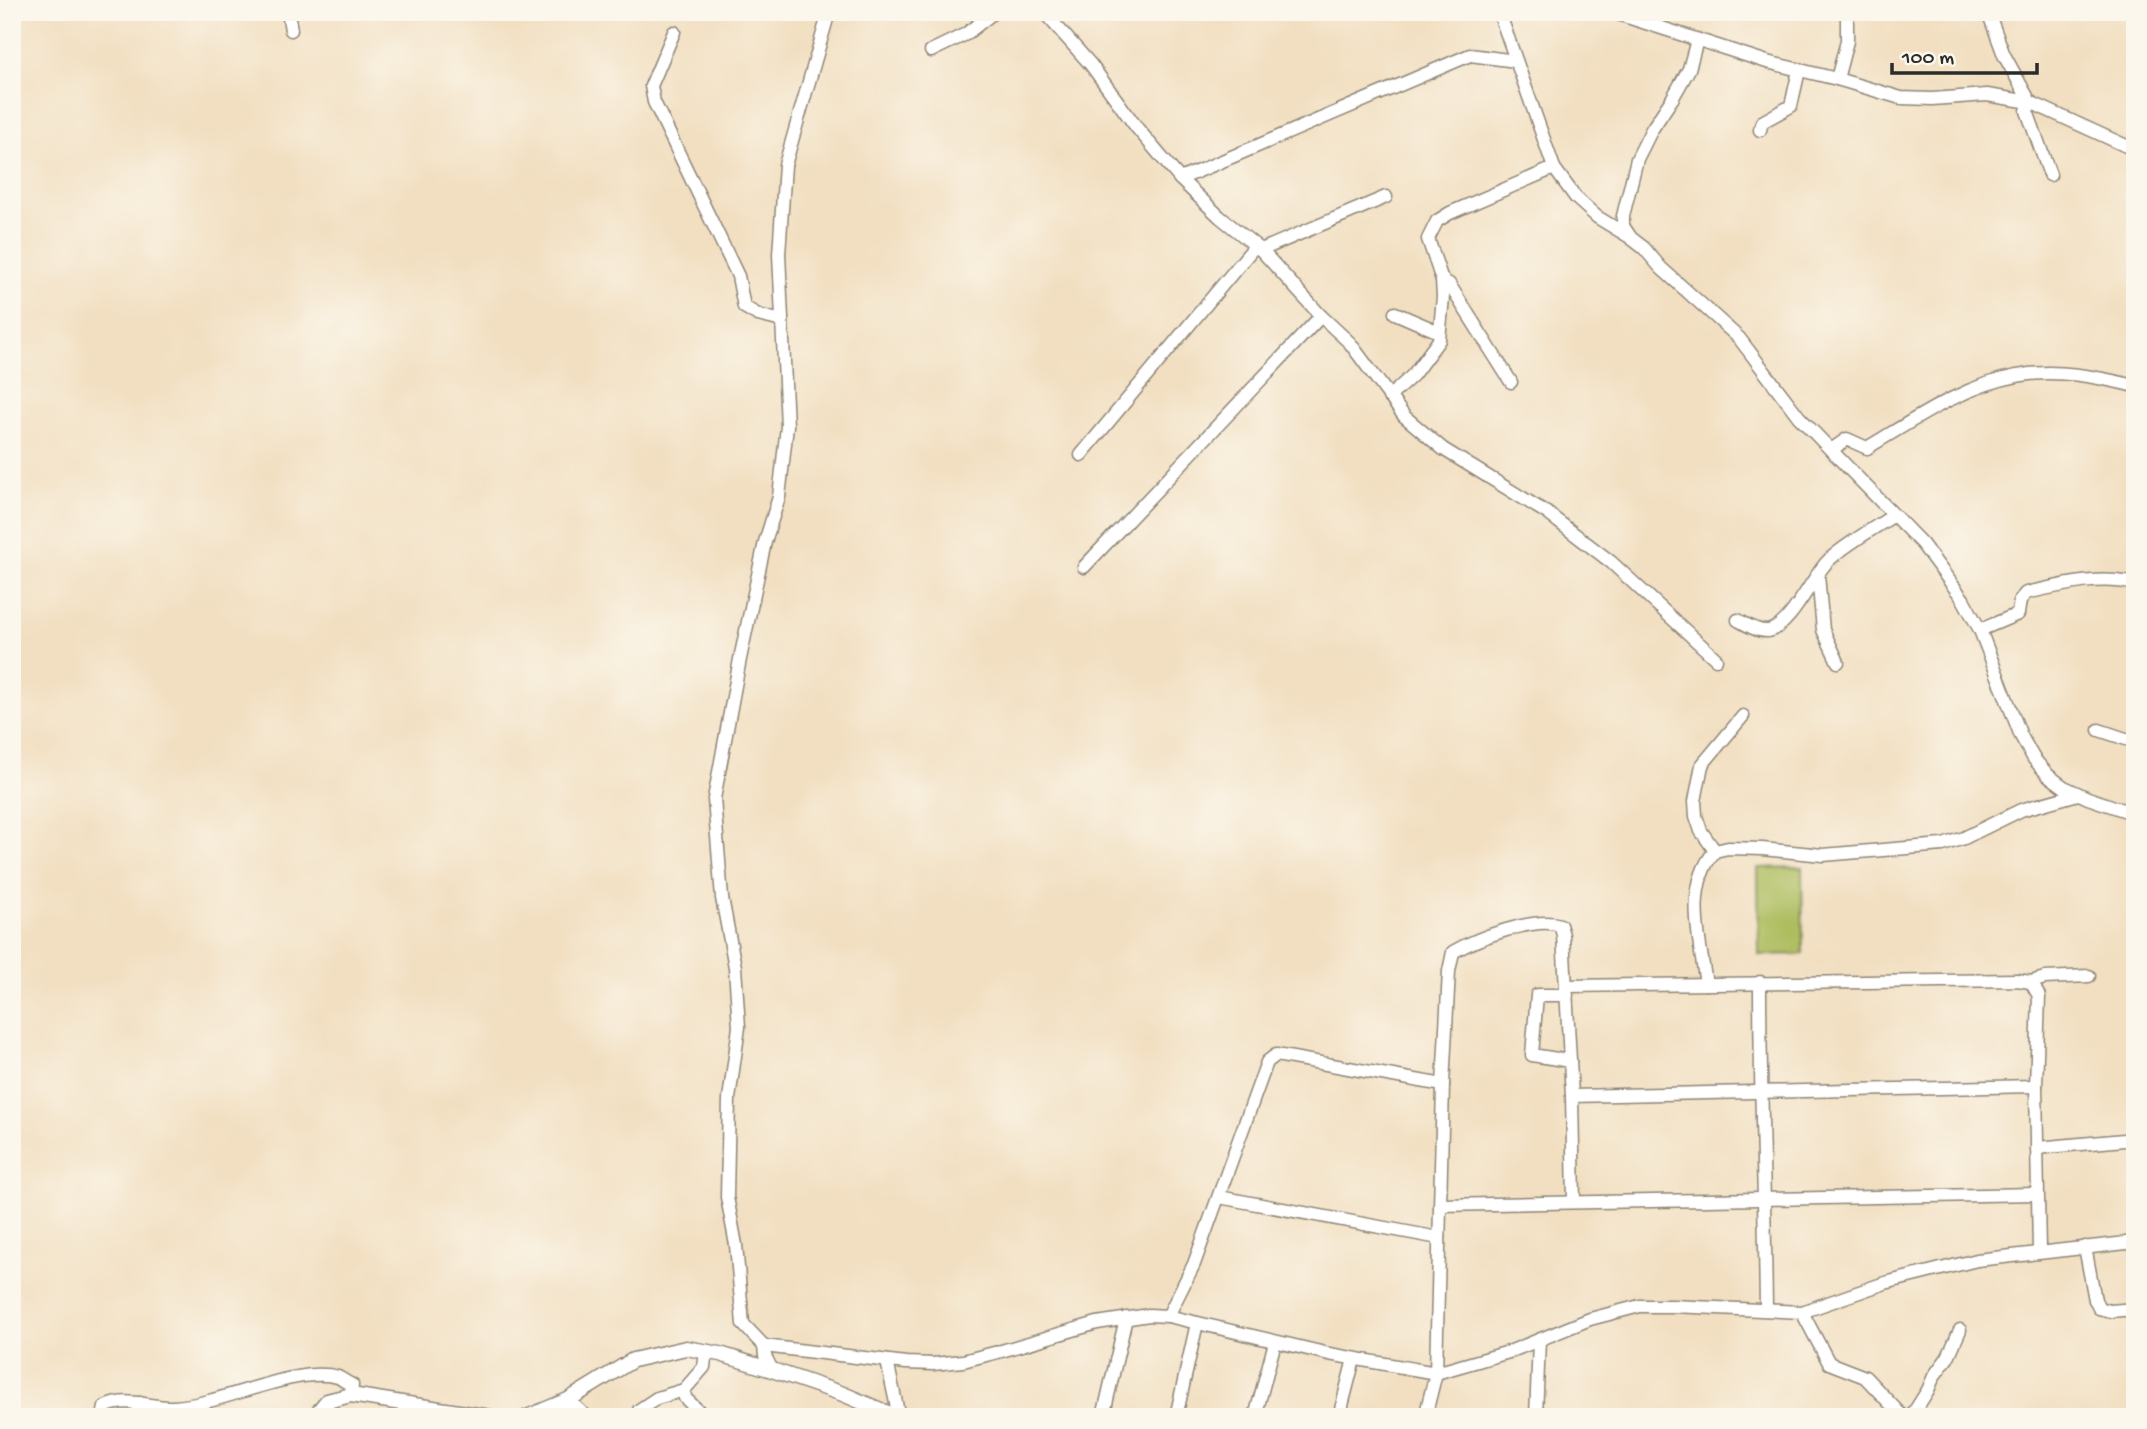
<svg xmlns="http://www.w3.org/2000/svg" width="2147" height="1429" viewBox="0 0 2147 1429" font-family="'Gochi Hand',sans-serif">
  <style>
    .pitch { fill: #adbd5f; stroke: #6c7445; stroke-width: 2 }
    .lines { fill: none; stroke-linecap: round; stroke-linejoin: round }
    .minor-casing { stroke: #8e8576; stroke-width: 15 }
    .tertiary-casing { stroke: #8e8576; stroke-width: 17 }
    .minor { stroke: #fff; stroke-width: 12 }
    .tertiary { stroke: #fff; stroke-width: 14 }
  </style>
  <rect width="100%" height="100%" fill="#fbf7ec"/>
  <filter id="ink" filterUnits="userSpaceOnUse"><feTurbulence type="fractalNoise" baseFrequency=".0143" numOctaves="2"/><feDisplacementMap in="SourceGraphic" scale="14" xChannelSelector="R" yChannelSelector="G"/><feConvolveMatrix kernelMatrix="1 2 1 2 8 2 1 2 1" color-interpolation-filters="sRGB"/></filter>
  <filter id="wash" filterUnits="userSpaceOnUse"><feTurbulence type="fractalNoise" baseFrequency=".00686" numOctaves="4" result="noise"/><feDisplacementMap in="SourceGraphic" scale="28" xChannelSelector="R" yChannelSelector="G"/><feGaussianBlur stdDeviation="1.57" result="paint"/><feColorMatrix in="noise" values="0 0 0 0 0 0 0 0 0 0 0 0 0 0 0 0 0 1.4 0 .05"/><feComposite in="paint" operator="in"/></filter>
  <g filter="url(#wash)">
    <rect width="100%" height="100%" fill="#f2dfc1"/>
    <!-- pitch -->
    <polygon class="pitch" points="1802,867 1803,954 1759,955 1758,868"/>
  </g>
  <g filter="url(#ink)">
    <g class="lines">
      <defs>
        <g id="minor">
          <polyline points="288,12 291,30"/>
          <polyline points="1044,12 1091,65 1137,128 1180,179 1220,217 1261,250 1321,316 1350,343 1404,416 1443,449 1547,513 1611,562 1716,659"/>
          <polyline points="1499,12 1554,168 1576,198 1597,217 1630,237"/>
          <polyline points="1612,12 1767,62 1837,79 1901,98 1932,99 1987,95 2030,102 2135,150"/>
          <polyline points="1988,12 2004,55 2030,102 2027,111 2050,175"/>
          <polyline points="674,32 651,86 654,102 738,276 744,307 758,315 782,321"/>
          <polyline points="1697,40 1689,69 1672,99 1652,129 1637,159 1623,216 1623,226 1631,238 1644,248 1661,268 1739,338 1799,417 1922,544 1963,599 1980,630 2021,736 2034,759 2048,775 2064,787 2088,798 2135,814"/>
          <polyline points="931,51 966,34 994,12"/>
          <polyline points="1837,79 1847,41 1847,12"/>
          <polyline points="1760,130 1762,122 1791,106 1799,70"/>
          <polyline points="1180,179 1470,55 1516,61"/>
          <polyline points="1261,250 1386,197"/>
          <polyline points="1442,280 1449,284 1511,382"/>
          <polyline points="1395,313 1439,332"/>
          <polyline points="1389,397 1413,375 1439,340 1443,297 1442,280 1428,239 1437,221 1450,213 1554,168"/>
          <path d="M1831,450L1847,439L1867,448C1914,420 1962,386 2017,376C2055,368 2098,377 2135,386"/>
          <polyline points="1081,455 1255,246"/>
          <polyline points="1084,567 1321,316"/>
          <polyline points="1818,575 1823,630 1838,662"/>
          <path d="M1738,620C1747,625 1758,632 1768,631C1790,628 1813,576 1827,562C1841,547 1875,528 1894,515"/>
          <path d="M1980,630L2018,614L2020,600L2026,593C2063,585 2098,575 2135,584"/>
          <polyline points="2099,730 2135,742"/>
          <polyline points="1715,851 1701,831 1696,816 1695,801 1702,765 1743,716"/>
          <path d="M1760,982C1760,1091 1765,1201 1766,1310"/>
          <polyline points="2031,982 2045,978 2089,976"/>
          <path d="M1706,984C1700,942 1684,887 1715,851L1728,848L1762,849L1823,855L1943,845L1964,838L2021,810L2078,794"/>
          <polyline points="1567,986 2017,980 2031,982 2039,996 2036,1086 2039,1252"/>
          <polyline points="1567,995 1537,995 1532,1055 1570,1061"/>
          <polyline points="1572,1096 2036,1086"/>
          <polyline points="2037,1148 2135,1139"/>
          <polyline points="1219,1197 1439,1238"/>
          <polyline points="1440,1205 2037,1194"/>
          <polyline points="2085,1247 2095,1300 2099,1308 2110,1311 2135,1309"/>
          <polyline points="1802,1312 1829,1363 1865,1377 1903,1417"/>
          <polyline points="1168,1316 1194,1264 1267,1062 1276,1055 1443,1085"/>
          <polyline points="764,1346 906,1363 933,1364 963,1361 998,1352 1097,1323 1149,1315 1168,1316 1329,1354 1436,1373 1509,1352 1590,1319 1640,1306 1672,1306 1802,1312 1885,1283 1977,1260 2135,1242"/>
          <polyline points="887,1361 899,1417"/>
          <polyline points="772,1370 765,1356 764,1346 743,1324 736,1245 727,1197 729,1099 739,1027 735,967 722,898 714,799 740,659 765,542 779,497 787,426 779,254 785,165 829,12"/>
          <polyline points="568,1400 587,1417"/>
          <polyline points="639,1410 657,1398 684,1390"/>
          <path d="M103,1417L105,1407C128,1396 150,1408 174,1407C221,1405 296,1365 338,1377C342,1379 347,1383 352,1385L351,1395"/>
          <polyline points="137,1417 140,1403"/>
          <polyline points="705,1417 685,1398 684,1390 704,1367 706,1351"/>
          <polyline points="1103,1417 1126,1318"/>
          <polyline points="1176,1417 1197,1323"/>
          <polyline points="1255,1417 1275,1342"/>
          <polyline points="1339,1417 1354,1359"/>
          <path d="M1425,1417L1436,1373L1443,1085L1449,971L1453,952C1475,939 1535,916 1560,925L1563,935L1572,1096L1574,1202"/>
          <polyline points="1536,1417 1539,1340"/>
          <polyline points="1911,1417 1928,1390 1934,1376 1948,1357 1960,1330"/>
        </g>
        <g id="tertiary">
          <polyline points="314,1417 327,1401 351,1395 490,1417"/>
          <polyline points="527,1417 568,1400 633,1360 686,1348 720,1354 772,1370 843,1394 897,1417"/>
        </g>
      </defs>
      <!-- minor casing -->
      <use href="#minor" class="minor-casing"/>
      <!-- tertiary casing -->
      <use href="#tertiary" class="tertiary-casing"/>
      <!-- minor -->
      <use href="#minor" class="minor"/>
      <!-- tertiary -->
      <use href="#tertiary" class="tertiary"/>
    </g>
  </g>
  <!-- margin -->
  <rect width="2147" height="1429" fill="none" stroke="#fbf7ec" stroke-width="42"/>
  <!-- scale -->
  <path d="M1892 63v10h145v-10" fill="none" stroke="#2b2b2b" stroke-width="3.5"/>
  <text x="1902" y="63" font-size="21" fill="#2b2b2b" stroke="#fbf7ec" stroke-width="5" paint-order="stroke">100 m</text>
</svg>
